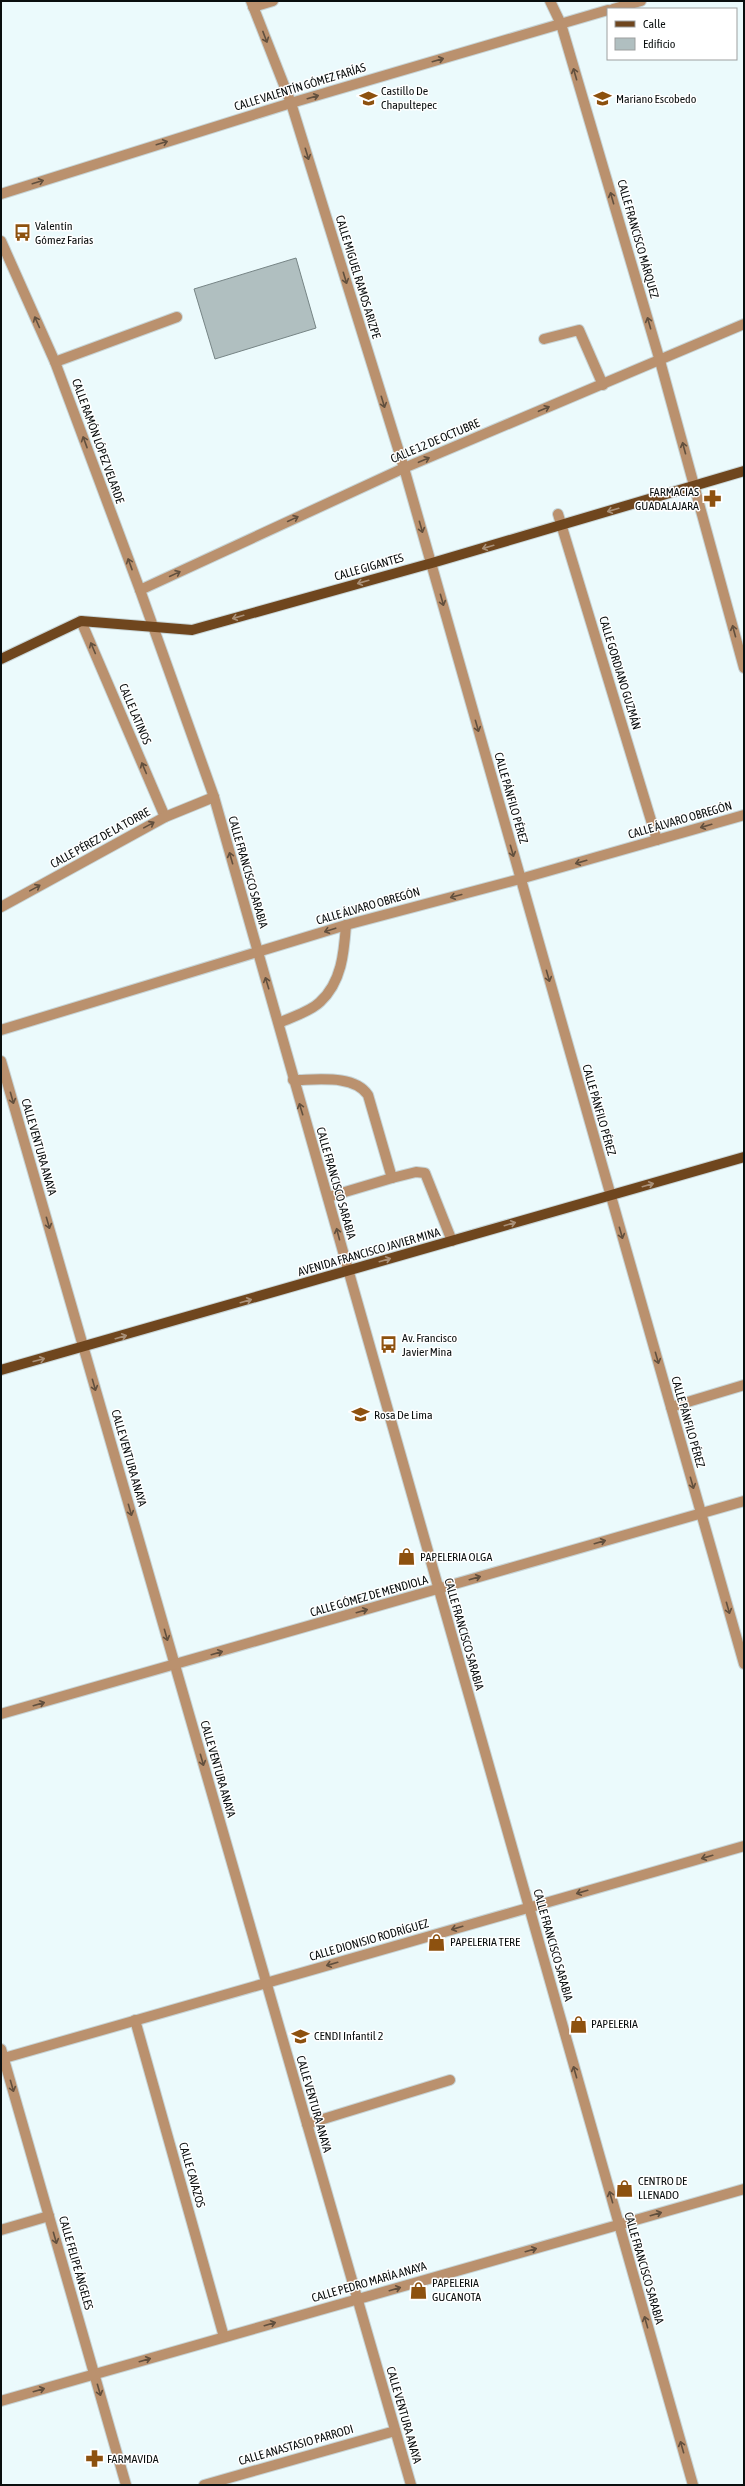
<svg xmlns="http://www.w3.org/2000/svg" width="745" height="2486" viewBox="0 0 745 2486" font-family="'Asap Condensed',sans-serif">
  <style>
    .building { fill: #b0bfc0; stroke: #768485 }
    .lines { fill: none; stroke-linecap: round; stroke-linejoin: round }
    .minor-casing { stroke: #c7d4d6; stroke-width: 12 }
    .major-casing { stroke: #c7d4d6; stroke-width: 12 }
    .minor { stroke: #ba916e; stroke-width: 10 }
    .major { stroke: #6f461e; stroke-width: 10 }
    .oneway { stroke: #62503e }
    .oneway2 { stroke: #a99078 }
    .labels { text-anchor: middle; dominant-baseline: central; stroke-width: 3; stroke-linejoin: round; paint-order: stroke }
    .street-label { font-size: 12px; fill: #090e0e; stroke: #fff }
    .poi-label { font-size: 12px; fill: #090e0e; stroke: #fff; text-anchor: start }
  </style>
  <rect width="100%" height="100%" fill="#ebfafc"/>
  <!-- building -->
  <polygon class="building" points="296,258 316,328 215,359 194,289"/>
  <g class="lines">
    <defs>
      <g id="minor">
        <polyline points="251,1 291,103 404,468 744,1664"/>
        <polyline points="550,1 561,24 660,361 744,668"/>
        <polyline points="253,7 273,1"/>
        <polyline points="613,9 641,1"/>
        <polyline points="1,194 291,103 608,10"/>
        <polyline points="1,241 55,362 140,590 214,797 693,2485"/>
        <polyline points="544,339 579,330 603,385"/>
        <polyline points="55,362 177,317"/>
        <polyline points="558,514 657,840"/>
        <polyline points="140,590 404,468 744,324"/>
        <polyline points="81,621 165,817"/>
        <polyline points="1,907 165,817 214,797"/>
        <path d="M279,1023C291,1017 310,1012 320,1002C342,982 344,952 346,925"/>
        <polyline points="1,1030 346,925 520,879 744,815"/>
        <polyline points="1,1061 411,2485"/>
        <path d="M293,1080C316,1080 354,1074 368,1095L392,1178L416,1172L425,1173L452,1241"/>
        <polyline points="328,1197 392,1178"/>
        <polyline points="671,1407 744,1385"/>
        <polyline points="1,1714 744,1501"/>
        <polyline points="135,2020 224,2337"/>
        <polyline points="1,2049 126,2485"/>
        <polyline points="1,2059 744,1846"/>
        <polyline points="307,2124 450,2080"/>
        <polyline points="1,2230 49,2216"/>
        <polyline points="1,2401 744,2189"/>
        <polyline points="204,2485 395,2431"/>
      </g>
      <g id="major">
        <polyline points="1,659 81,621 192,630 432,563 744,471"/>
        <polyline points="1,1370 744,1157"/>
      </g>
    </defs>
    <!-- minor casing -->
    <use href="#minor" class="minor-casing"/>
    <!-- major casing -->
    <use href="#major" class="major-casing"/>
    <!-- minor -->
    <use href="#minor" class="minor"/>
    <!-- major -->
    <use href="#major" class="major"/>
  </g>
  <!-- one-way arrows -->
  <defs><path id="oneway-shaft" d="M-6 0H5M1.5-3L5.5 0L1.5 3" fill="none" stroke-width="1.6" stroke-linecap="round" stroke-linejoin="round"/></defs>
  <g class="oneway">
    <use href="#oneway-shaft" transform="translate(265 37) rotate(69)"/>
    <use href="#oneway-shaft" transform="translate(438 60) rotate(-16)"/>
    <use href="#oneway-shaft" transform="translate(575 74) rotate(-106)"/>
    <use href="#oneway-shaft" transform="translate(313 97) rotate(-16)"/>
    <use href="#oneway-shaft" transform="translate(162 143) rotate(-17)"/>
    <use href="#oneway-shaft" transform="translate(307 154) rotate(73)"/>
    <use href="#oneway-shaft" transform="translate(38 182) rotate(-17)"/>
    <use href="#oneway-shaft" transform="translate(612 198) rotate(-106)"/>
    <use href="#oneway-shaft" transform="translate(345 278) rotate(73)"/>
    <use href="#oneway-shaft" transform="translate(37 322) rotate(-114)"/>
    <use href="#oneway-shaft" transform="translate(649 323) rotate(-106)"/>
    <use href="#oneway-shaft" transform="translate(383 402) rotate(73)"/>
    <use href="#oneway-shaft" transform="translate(544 409) rotate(-23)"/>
    <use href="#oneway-shaft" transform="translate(85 442) rotate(-110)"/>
    <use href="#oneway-shaft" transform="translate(684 448) rotate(-105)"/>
    <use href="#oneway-shaft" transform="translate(424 460) rotate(-23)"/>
    <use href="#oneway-shaft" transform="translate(293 519) rotate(-25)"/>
    <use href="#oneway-shaft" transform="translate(421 527) rotate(74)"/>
    <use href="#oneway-shaft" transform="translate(130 564) rotate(-110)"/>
    <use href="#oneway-shaft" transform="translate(175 574) rotate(-25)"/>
    <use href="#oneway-shaft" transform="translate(442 600) rotate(74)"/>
    <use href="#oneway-shaft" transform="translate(734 631) rotate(-105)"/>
    <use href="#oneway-shaft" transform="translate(93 648) rotate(-113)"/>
    <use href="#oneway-shaft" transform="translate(477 726) rotate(74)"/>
    <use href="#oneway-shaft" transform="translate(144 768) rotate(-113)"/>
    <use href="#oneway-shaft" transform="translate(149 825) rotate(-29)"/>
    <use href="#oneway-shaft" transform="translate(706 826) rotate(164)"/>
    <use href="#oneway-shaft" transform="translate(512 851) rotate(74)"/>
    <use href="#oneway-shaft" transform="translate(231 858) rotate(-106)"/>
    <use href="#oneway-shaft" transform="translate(581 862) rotate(164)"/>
    <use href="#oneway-shaft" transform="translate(35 888) rotate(-29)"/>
    <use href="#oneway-shaft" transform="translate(456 896) rotate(165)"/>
    <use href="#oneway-shaft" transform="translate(330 930) rotate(162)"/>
    <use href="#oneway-shaft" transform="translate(548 976) rotate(74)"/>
    <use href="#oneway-shaft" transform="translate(267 983) rotate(-107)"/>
    <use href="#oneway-shaft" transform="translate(12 1098) rotate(74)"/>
    <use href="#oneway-shaft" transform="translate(301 1109) rotate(-107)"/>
    <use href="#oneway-shaft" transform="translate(48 1223) rotate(74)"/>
    <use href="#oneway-shaft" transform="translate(621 1233) rotate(74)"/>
    <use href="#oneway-shaft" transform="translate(338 1234) rotate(-105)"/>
    <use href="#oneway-shaft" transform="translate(657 1358) rotate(74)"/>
    <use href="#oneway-shaft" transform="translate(94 1385) rotate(74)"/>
    <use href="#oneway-shaft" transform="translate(692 1483) rotate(74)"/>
    <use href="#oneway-shaft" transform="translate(130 1510) rotate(74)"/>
    <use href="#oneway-shaft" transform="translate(600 1542) rotate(-16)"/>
    <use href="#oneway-shaft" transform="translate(475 1578) rotate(-16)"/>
    <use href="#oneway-shaft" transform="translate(728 1608) rotate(74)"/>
    <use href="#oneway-shaft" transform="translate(362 1611) rotate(-16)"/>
    <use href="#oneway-shaft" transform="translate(166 1635) rotate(74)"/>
    <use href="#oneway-shaft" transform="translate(217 1653) rotate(-16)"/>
    <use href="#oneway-shaft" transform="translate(39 1704) rotate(-16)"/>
    <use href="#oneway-shaft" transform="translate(202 1760) rotate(74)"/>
    <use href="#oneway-shaft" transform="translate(707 1857) rotate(164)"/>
    <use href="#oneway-shaft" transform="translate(582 1892) rotate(164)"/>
    <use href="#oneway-shaft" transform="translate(457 1928) rotate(164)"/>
    <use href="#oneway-shaft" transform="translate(332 1964) rotate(164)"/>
    <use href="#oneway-shaft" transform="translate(575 2072) rotate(-106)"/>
    <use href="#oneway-shaft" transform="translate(12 2086) rotate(74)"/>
    <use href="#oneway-shaft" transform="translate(611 2197) rotate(-106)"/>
    <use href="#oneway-shaft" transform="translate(656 2214) rotate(-16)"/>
    <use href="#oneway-shaft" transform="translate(55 2238) rotate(74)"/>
    <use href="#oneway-shaft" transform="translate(531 2250) rotate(-16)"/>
    <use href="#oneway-shaft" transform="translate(395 2289) rotate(-16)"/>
    <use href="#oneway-shaft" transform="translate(646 2322) rotate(-106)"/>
    <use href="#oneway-shaft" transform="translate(270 2324) rotate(-16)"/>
    <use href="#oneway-shaft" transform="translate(145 2360) rotate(-16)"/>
    <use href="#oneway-shaft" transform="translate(39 2390) rotate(-16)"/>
    <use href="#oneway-shaft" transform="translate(99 2390) rotate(74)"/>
    <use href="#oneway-shaft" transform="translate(682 2447) rotate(-106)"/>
  </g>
  <g class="oneway2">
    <use href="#oneway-shaft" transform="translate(613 510) rotate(164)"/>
    <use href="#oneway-shaft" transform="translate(488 547) rotate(164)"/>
    <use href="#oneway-shaft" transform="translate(363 582) rotate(164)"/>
    <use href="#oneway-shaft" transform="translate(238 617) rotate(164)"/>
    <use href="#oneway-shaft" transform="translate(648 1185) rotate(-16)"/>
    <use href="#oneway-shaft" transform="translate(510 1224) rotate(-16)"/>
    <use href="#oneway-shaft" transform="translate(385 1260) rotate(-16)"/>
    <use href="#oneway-shaft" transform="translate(246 1301) rotate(-16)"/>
    <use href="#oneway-shaft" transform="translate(121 1337) rotate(-16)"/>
    <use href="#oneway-shaft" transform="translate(39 1360) rotate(-15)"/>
  </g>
  <!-- icons -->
  <defs>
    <symbol id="school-bare" viewBox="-9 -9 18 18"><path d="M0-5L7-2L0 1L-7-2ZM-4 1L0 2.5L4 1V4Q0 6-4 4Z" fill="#8d510f" stroke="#fff" stroke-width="2.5" paint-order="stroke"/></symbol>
    <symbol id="bus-bare" viewBox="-9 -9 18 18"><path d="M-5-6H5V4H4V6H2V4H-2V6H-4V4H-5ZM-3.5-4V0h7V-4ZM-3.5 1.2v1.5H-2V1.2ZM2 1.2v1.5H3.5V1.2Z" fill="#8d510f" stroke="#fff" stroke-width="2.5" paint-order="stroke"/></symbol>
    <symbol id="pharmacy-bare" viewBox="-9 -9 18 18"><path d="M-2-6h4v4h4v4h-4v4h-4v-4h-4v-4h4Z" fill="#8d510f" stroke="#fff" stroke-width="2.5" paint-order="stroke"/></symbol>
    <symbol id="shop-bare" viewBox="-9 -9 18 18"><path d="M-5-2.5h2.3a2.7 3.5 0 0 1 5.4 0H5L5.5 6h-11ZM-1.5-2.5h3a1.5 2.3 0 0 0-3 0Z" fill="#8d510f" stroke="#fff" stroke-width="2.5" paint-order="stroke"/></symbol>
  </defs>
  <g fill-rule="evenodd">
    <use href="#school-bare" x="356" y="86" width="25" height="25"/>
    <use href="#school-bare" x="590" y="86" width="25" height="25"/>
    <use href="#bus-bare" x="10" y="220" width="25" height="25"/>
    <use href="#pharmacy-bare" x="700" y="486" width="25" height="25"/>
    <use href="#bus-bare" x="376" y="1332" width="25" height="25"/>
    <use href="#school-bare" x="348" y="1402" width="25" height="25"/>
    <use href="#shop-bare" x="394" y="1544" width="25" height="25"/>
    <use href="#shop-bare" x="424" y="1930" width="25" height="25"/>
    <use href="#shop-bare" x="566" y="2012" width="25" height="25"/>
    <use href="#school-bare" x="288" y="2024" width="25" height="25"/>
    <use href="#shop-bare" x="612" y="2176" width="25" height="25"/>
    <use href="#shop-bare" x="406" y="2278" width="25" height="25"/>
    <use href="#pharmacy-bare" x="82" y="2446" width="25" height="25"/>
  </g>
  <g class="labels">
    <!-- street labels -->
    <g class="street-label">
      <text transform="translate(300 87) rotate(-17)">CALLE VALENTÍN GÓMEZ FARÍAS</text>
      <text transform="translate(638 239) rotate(74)">CALLE FRANCISCO MÁRQUEZ</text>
      <text transform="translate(358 277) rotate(73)">CALLE MIGUEL RAMOS ARIZPE</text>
      <text transform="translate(98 441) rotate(70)">CALLE RAMÓN LÓPEZ VELARDE</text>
      <text transform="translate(435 441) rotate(-23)">CALLE 12 DE OCTUBRE</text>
      <text transform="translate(369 567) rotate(-16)">CALLE GIGANTES</text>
      <text transform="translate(620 673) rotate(73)">CALLE GORDIANO GUZMÁN</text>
      <text transform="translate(135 714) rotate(67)">CALLE LATINOS</text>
      <text transform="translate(511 798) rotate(74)">CALLE PÁNFILO PÉREZ</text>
      <text transform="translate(680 820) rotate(-16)">CALLE ÁLVARO OBREGÓN</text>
      <text transform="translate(100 838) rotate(-29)">CALLE PÉREZ DE LA TORRE</text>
      <text transform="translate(248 872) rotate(74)">CALLE FRANCISCO SARABIA</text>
      <text transform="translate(368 906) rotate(-16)">CALLE ÁLVARO OBREGÓN</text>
      <text transform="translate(599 1110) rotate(74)">CALLE PÁNFILO PÉREZ</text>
      <text transform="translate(39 1147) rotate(74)">CALLE VENTURA ANAYA</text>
      <text transform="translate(336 1183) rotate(74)">CALLE FRANCISCO SARABIA</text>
      <text transform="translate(369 1252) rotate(-16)">AVENIDA FRANCISCO JAVIER MINA</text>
      <text transform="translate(688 1422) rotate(74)">CALLE PÁNFILO PÉREZ</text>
      <text transform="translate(129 1458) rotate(74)">CALLE VENTURA ANAYA</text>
      <text transform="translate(369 1596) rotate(-16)">CALLE GÓMEZ DE MENDIOLA</text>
      <text transform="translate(464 1634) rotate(74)">CALLE FRANCISCO SARABIA</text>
      <text transform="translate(218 1769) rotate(74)">CALLE VENTURA ANAYA</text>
      <text transform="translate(369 1940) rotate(-16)">CALLE DIONISIO RODRÍGUEZ</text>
      <text transform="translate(553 1945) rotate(74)">CALLE FRANCISCO SARABIA</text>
      <text transform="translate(314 2104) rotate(74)">CALLE VENTURA ANAYA</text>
      <text transform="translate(192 2175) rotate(74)">CALLE CAVAZOS</text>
      <text transform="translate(76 2263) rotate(74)">CALLE FELIPE ÁNGELES</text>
      <text transform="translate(644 2268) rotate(74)">CALLE FRANCISCO SARABIA</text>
      <text transform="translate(369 2282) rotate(-16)">CALLE PEDRO MARÍA ANAYA</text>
      <text transform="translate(404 2415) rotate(74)">CALLE VENTURA ANAYA</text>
      <text transform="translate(296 2445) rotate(-16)">CALLE ANASTASIO PARRODI</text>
    </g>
    <!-- poi labels -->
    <g class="poi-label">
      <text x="381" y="91">Castillo De<tspan x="381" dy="14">Chapultepec</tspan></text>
      <text x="616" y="99">Mariano Escobedo</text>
      <text x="35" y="226">Valentín<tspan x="35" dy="14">Gómez Farías</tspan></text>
      <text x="699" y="492" text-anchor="end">FARMACIAS<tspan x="699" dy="14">GUADALAJARA</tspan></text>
      <text x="402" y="1338">Av. Francisco<tspan x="402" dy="14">Javier Mina</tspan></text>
      <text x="374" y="1415">Rosa De Lima</text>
      <text x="420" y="1557">PAPELERIA OLGA</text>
      <text x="450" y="1942">PAPELERIA TERE</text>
      <text x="591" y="2024">PAPELERIA</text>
      <text x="314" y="2036">CENDI Infantil 2</text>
      <text x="638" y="2181">CENTRO DE<tspan x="638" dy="14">LLENADO</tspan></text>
      <text x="432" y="2283">PAPELERIA<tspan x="432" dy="14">GUCANOTA</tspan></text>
      <text x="107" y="2459">FARMAVIDA</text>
    </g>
  </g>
  <!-- border -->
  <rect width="745" height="2486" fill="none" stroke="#090e0e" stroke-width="4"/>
  <!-- legend -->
  <rect x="607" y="8" width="130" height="52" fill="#ffffff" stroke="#9d9f9f"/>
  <rect x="615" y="21" width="20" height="6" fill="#6f461e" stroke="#9d9f9f"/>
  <text x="643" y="28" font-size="12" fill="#090e0e">Calle</text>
  <rect x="615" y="38" width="20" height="12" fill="#b0bfc0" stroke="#9d9f9f"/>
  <text x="643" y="48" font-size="12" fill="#090e0e">Edificio</text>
</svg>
